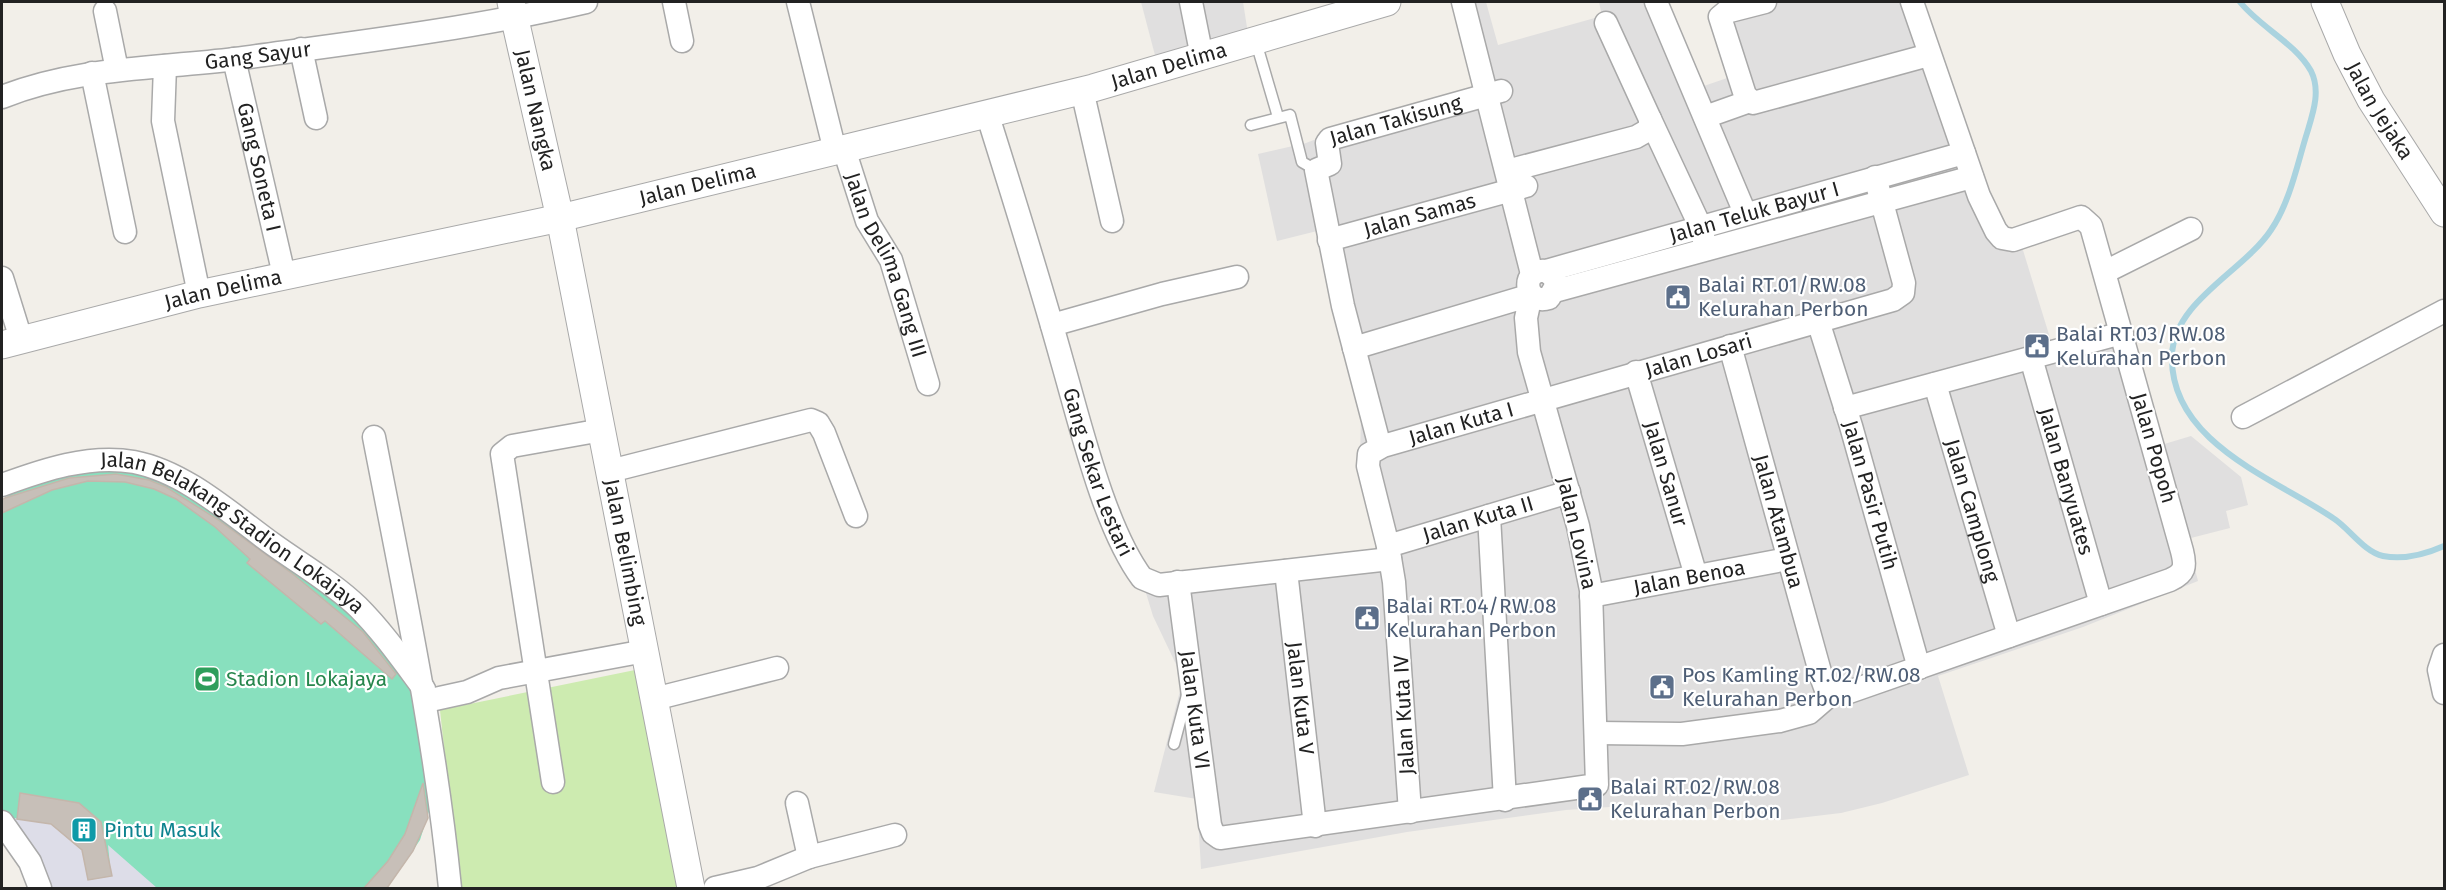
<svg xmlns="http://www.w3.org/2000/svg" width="2446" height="890" viewBox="0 0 2446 890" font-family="'Fira Sans',sans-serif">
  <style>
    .residential { fill: #e0dfdf }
    .grass { fill: #cdebb0 }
    .pitch { fill: #88e0be }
    .plaza { fill: #dddde8 }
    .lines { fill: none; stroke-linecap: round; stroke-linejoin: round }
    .stream { stroke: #aad3df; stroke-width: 6 }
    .building { fill: #c7bfb8; stroke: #c4b6ab; stroke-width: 1.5 }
    .service-casing { stroke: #a9a9a9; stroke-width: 13 }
    .minor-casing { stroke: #a9a9a9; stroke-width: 25 }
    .tertiary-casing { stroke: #a9a9a9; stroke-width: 29 }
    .service { stroke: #fff; stroke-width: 10 }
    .minor { stroke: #fff; stroke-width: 22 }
    .tertiary { stroke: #fff; stroke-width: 27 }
    .labels { text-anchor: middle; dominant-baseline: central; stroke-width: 4.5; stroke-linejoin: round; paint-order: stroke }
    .street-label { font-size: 21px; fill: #222; stroke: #fff }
    .service-label { font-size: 21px; fill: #4e5e75; stroke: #fff; text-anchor: start }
    .leisure-label { font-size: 21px; fill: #27864d; stroke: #fff; text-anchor: start }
    .culture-label { font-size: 21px; fill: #0d838f; stroke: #fff; text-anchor: start }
  </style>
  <rect width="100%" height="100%" fill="#f2efe9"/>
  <!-- residential -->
  <g class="residential">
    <polygon points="1141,2 1243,2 1248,34 1156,59"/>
    <polygon points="1454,2 1486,2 1498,45 1602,16 1599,2 1660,2 1698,88 1733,76 1711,11 1746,2 1919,2 1998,223 2018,234 2051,341 2127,320 2161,445 2191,436 2241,477 2248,505 2226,511 2230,528 2187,539 2198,581 2083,627 1938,676 1969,775 1882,803 1841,813 1782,820 1761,820 1759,813 1666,806 1639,805 1566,810 1407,832 1201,869 1197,799 1154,792 1183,679 1153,616 1142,580 1381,554 1360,456 1361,417 1317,231 1277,241 1258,154 1306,143 1340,130 1478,91"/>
  </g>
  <!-- grass -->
  <polygon class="grass" points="635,670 685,888 459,888 440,710"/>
  <!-- pitch -->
  <polygon class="pitch" points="86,465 157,474 323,583 416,682 434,795 420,840 387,888 48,888 22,836 2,809 2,500 25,485"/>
  <!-- plaza -->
  <polygon class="plaza" points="8,817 51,824 82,850 88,880 111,876 108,845 157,888 48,888"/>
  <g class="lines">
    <!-- stream -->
    <path class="stream" d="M2240,2C2260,27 2295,43 2311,71C2321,91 2313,113 2307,133C2297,165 2290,202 2271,230C2244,271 2174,301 2172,355C2169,442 2274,478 2333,518C2349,528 2364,552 2383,556C2404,560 2426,554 2444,546"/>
  </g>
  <!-- building -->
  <g class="building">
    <polygon points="116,474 149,480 166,487 217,519 294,575 363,632 396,674 392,679 325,621 321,624 247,563 250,559 215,527 176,499 154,489 125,482 88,481 52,490 2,513 2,500 5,498 69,478"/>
    <polygon points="423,783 428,818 413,851 387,888 364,888 388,861 405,834"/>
    <polygon points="20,793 79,803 101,822 112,876 88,880 82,850 51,824 17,819"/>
  </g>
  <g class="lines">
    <defs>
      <g id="service">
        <polyline points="1256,42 1278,117"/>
        <polyline points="1251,125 1290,115 1302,162 1316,170"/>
        <polyline points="1174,744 1187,695"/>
      </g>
      <g id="minor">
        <polyline points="674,2 682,41"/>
        <polyline points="798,2 835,151"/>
        <polyline points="1191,2 1202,57"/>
        <polyline points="1463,2 1532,274"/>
        <polyline points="1656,2 1745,213"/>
        <polyline points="1765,2 1726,12 1720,17 1745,95 1753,103 1929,55"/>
        <polyline points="105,11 117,70"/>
        <polyline points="301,49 316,118"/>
        <path id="s1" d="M234,59L284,275"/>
        <polyline points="165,66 163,121 199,294"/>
        <polyline points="92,73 125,232"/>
        <polyline points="1082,90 1112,221"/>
        <path id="s2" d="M2,97C78,67 155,69 235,59C352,43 471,29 586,2"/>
        <path id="s3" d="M987,113C1013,196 1039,278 1062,361C1080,423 1104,527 1142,578L1159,585L1390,559"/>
        <polyline points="1705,117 1750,101"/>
        <polyline points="1650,119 1700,226 1704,240"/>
        <path id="s4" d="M844,149L867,221L891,260L928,384"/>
        <polyline points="1507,171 1636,137 1650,129 1650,119 1606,23"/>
        <path id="s5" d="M1329,240L1526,186"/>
        <path id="s6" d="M1546,271L1554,277L1556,286L1549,298C1524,306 1520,268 1546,271L1964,153"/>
        <polyline points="2105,272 2191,229"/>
        <polyline points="2,278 21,339"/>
        <polyline points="1555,291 1972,177"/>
        <path id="s7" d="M1818,321L1851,426L1919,668"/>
        <polyline points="1052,325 1162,294 1237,277"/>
        <path id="s8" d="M1730,346L1822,679L1826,690L1831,694"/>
        <path id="s9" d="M2031,358L2101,604"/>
        <path id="s10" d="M1636,372L1696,576"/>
        <path id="s11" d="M1935,384L2009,636"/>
        <polyline points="1845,408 2122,333"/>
        <polyline points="2243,417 2444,311"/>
        <path d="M374,437C403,587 435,736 450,888"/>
        <path id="s12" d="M1380,447L1343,306L1316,170L1330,164L1327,143L1330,139L1501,91"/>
        <polyline points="610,471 811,420 818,423 824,433 856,516"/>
        <path id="s13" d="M2,485C43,470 89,454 134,462C186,472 232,515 274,545C302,565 333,583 358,607C383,632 403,661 424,689"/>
        <polyline points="1489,516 1505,800"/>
        <path id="s14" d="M1388,546L1569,492"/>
        <path id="s15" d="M1286,571L1315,826"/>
        <path id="s16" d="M1178,582L1210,825L1213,833L1220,838L1597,785L1591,590L1578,526L1529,352L1526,318L1531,295L1354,348"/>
        <path id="s17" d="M1591,596L1788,559"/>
        <polyline points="2444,655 2439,670 2444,693"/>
        <path d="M1831,694L1849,692L2170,580C2185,573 2186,567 2182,551L2091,226L2081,217L2013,240L2002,238L1996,231L1979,196L1912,2"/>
        <polyline points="654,699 777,668"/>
        <polyline points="426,701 467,692 499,678 645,651"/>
        <polyline points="1597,733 1682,734 1780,721 1809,713 1831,694"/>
        <polyline points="553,782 502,454 512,446 602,430"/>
        <polyline points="797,803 809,857"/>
        <path id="s18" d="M1410,812L1394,582L1388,546L1368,466L1369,454L1383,446L1893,300L1903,293L1904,283L1875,177"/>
        <polyline points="2,822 30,862 40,888"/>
        <polyline points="715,888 758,878 809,857 895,835"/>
      </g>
      <g id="tertiary">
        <path id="s19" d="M511,2L560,218L691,888"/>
        <path id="s20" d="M2325,2L2347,54L2371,100L2444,213"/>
        <path id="s21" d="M2,345L199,294L560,218L1093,88L1387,2"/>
      </g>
    </defs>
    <!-- service casing -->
    <use href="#service" class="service-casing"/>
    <!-- minor casing -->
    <use href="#minor" class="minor-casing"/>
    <!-- tertiary casing -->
    <use href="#tertiary" class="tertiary-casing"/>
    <!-- service -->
    <use href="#service" class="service"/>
    <!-- minor -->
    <use href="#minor" class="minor"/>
    <!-- tertiary -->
    <use href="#tertiary" class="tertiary"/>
  </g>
  <!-- icons -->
  <defs>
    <symbol id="civic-square" viewBox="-11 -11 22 22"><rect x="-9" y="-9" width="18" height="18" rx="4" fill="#5c6f8a" stroke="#fff"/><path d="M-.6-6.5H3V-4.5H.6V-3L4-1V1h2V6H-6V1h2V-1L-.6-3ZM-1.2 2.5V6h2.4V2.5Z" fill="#fff"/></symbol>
    <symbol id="stadium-square" viewBox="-11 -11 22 22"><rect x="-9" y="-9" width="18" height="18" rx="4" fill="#2e9e5b" stroke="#fff"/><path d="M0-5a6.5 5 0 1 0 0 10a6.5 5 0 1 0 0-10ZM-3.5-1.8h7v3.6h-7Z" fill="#fff"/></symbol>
    <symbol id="building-square" viewBox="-11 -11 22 22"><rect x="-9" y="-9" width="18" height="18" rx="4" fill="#0f9aa8" stroke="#fff"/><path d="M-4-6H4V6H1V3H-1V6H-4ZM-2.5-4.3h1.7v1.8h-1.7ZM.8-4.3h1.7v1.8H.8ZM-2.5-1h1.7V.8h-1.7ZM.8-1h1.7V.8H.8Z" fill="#fff"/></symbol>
  </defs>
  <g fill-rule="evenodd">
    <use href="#civic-square" x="1663" y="282" width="30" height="30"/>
    <use href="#civic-square" x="2022" y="331" width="30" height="30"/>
    <use href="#civic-square" x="1352" y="603" width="30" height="30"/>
    <use href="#stadium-square" x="192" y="664" width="30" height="30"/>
    <use href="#civic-square" x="1647" y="672" width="30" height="30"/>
    <use href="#civic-square" x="1575" y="784" width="30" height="30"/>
    <use href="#building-square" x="69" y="815" width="30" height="30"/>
  </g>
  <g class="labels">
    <!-- street labels -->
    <g class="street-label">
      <text stroke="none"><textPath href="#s2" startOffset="260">Gang Sayur</textPath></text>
      <text stroke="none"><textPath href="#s21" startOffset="1200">Jalan Delima</textPath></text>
      <text stroke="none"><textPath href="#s19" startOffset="111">Jalan Nangka</textPath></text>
      <text stroke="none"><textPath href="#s20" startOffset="122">Jalan Jejaka</textPath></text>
      <text stroke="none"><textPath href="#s12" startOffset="394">Jalan Takisung</textPath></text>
      <text stroke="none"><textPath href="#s1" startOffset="111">Gang Soneta I</textPath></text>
      <text stroke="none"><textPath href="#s21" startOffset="714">Jalan Delima</textPath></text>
      <text stroke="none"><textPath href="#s6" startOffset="304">Jalan Teluk Bayur I</textPath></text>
      <text stroke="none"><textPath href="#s5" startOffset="94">Jalan Samas</textPath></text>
      <text stroke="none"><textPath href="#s4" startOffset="124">Jalan Delima Gang III</textPath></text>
      <text stroke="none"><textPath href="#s21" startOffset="228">Jalan Delima</textPath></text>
      <text stroke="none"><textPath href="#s18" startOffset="706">Jalan Losari</textPath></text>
      <text stroke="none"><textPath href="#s18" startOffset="459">Jalan Kuta I</textPath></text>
      <text transform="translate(2154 448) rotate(74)">Jalan Popoh</text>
      <text stroke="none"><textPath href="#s3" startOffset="376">Gang Sekar Lestari</textPath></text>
      <text stroke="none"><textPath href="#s10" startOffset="106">Jalan Sanur</textPath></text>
      <text stroke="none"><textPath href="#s9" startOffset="128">Jalan Banyuates</textPath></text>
      <text stroke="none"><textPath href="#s7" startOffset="182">Jalan Pasir Putih</textPath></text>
      <text stroke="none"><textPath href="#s11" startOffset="132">Jalan Camplong</textPath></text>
      <text stroke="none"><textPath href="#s14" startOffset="94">Jalan Kuta II</textPath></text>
      <text stroke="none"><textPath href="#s8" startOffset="182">Jalan Atambua</textPath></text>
      <text transform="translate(1577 533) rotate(77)">Jalan Lovina</text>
      <text stroke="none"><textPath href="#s13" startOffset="255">Jalan Belakang Stadion Lokajaya</textPath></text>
      <text stroke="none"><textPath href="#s19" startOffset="562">Jalan Belimbing</textPath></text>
      <text stroke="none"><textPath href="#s17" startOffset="100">Jalan Benoa</textPath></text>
      <text stroke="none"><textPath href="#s15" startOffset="128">Jalan Kuta V</textPath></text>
      <text stroke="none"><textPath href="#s16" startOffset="129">Jalan Kuta VI</textPath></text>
      <text transform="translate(1404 715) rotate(-93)">Jalan Kuta IV</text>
    </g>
    <!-- service labels -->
    <g class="service-label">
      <text x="1698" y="285">Balai RT.01/RW.08<tspan x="1698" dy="24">Kelurahan Perbon</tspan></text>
      <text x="2056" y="334">Balai RT.03/RW.08<tspan x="2056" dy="24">Kelurahan Perbon</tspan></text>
      <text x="1386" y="606">Balai RT.04/RW.08<tspan x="1386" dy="24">Kelurahan Perbon</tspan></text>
      <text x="1682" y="675">Pos Kamling RT.02/RW.08<tspan x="1682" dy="24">Kelurahan Perbon</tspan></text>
      <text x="1610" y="787">Balai RT.02/RW.08<tspan x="1610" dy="24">Kelurahan Perbon</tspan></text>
    </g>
    <!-- leisure labels -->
    <g class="leisure-label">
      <text x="226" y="679">Stadion Lokajaya</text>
    </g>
    <!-- culture labels -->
    <g class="culture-label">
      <text x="104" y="830">Pintu Masuk</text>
    </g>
  </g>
  <!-- border -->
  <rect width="2446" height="890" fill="none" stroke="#222222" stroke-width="6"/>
</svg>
